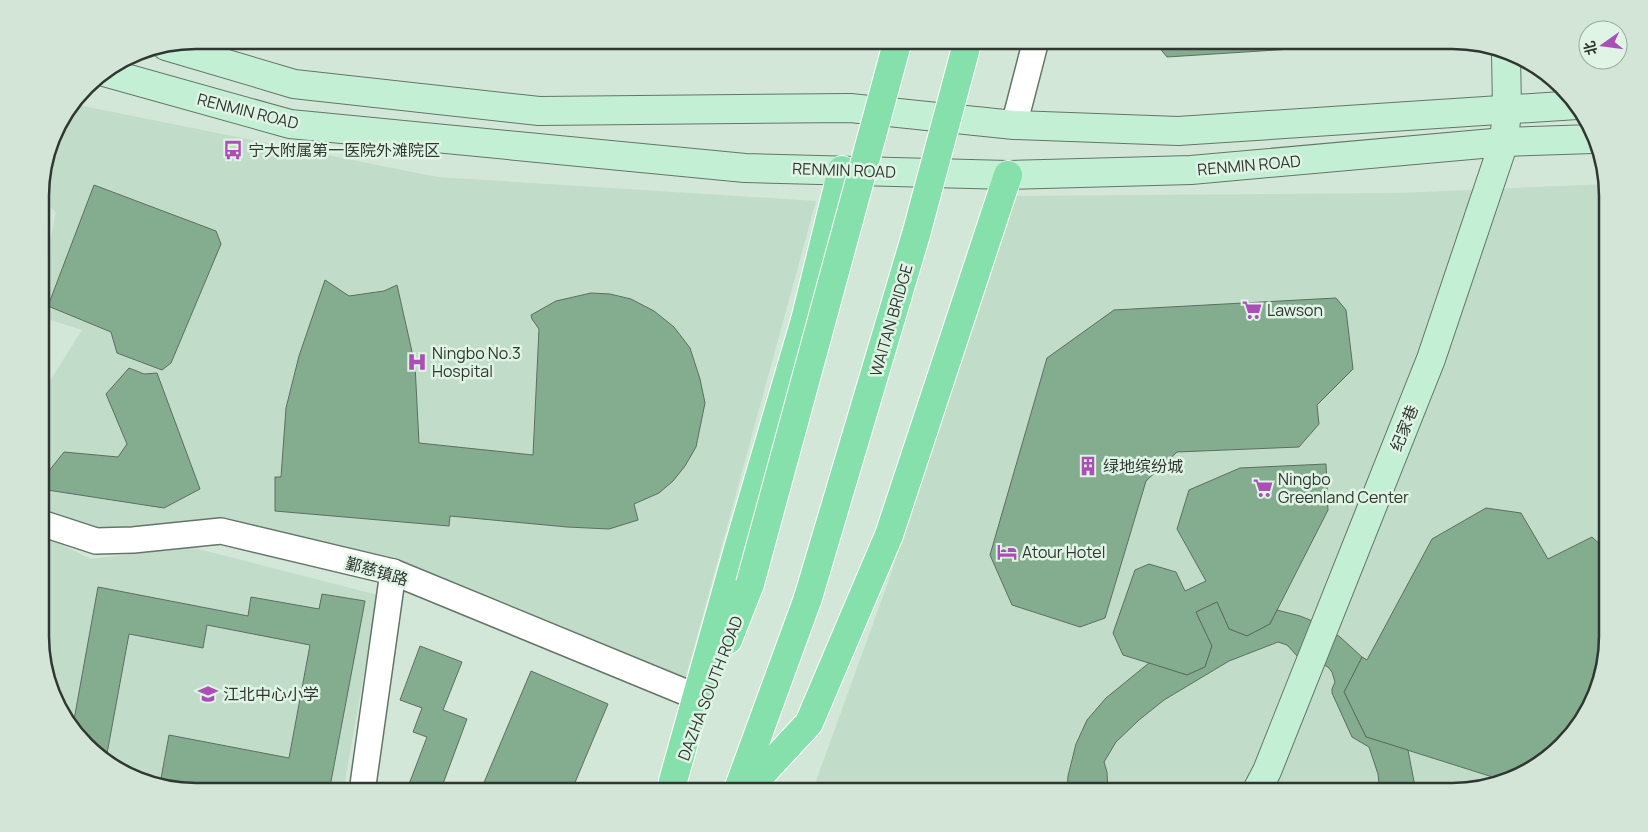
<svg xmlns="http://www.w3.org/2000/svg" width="1648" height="832" viewBox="0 0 1648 832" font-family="Manrope,'Noto Sans SC',sans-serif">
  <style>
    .built { fill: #c1dcc8 }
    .building { fill: #84ad8f; stroke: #5d6e61 }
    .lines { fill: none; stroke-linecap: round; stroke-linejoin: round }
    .street-casing { stroke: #647568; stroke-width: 28 }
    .secondary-casing { stroke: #647568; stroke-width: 30 }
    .primary-casing { stroke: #fff; stroke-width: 30 }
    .street { stroke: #fff; stroke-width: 25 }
    .secondary { stroke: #c3efd5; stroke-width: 28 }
    .primary { stroke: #86e0ac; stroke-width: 28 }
    .primary-bridge-casing { stroke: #fff; stroke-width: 30; stroke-linecap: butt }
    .primary-bridge { stroke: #86e0ac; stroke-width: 28 }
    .labels { text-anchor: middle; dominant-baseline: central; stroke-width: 5; stroke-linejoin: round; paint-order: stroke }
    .street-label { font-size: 16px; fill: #303731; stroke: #e0f4e5 }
    .poi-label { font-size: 16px; fill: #303731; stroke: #e0f4e5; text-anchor: start }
    .rim { fill: none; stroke: #303731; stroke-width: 2.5 }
  </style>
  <rect width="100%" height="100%" fill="#d3e7d8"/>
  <!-- built -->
  <g class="built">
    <polygon points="73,104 437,177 816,201 684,684 218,524 99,534 41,507 41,395 82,330 41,317 41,286 56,212 40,199 40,185 56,127"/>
    <polygon points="1607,184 1608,480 1604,495 1608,495 1608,637 1592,705 1539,766 1462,792 812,792 890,577 1015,196 1396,193"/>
    <polygon points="41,535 91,559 190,547 378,595 343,792 196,792 127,776 72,731 41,657"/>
  </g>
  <!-- building -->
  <g class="building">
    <polygon points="1153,40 1310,40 1292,49 1167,57"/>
    <polygon points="1321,40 1374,40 1348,48 1338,47"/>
    <polygon points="94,185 216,231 221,244 171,363 162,370 117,353 111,332 48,306"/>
    <polygon points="325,280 349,296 384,291 397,285 415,365 419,443 533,455 539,329 532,319 531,315 556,301 591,293 610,294 631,299 654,311 674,327 690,348 700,379 705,403 696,447 685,466 673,481 659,493 634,504 638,520 609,529 567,527 450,516 449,526 275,511 275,477 281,477 286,408 299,356"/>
    <polygon points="1336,298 1346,310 1353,369 1317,405 1319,424 1299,447 1177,452 1146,481 1105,618 1080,627 1012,605 990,555 1047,358 1114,310"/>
    <polygon points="129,368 144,374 157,373 200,489 164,508 41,489 41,481 64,452 118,457 127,444 106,394"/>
    <polygon points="1326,464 1328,510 1270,624 1247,636 1229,629 1217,602 1196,612 1212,646 1205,667 1187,675 1123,655 1113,633 1135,570 1149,564 1176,572 1185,591 1206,581 1177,529 1189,490 1240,468"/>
    <polygon points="1486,508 1521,513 1548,559 1592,537 1608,552 1608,637 1592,705 1539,766 1499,779 1366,737 1344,692 1362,657 1367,660 1432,539"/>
    <polygon points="98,587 248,616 251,597 319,609 322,594 365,601 329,792 196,792 160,784 169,735 289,758 310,645 207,625 203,648 129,634 106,759 72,731"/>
    <polygon points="1217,602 1229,629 1247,636 1270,624 1277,610 1300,616 1315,622 1340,637 1362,657 1344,692 1366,737 1408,750 1416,792 1380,792 1378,774 1369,747 1352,737 1332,693 1332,689 1335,682 1332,672 1328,667 1322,664 1299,658 1287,645 1278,642 1229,661 1164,700 1139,720 1116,742 1104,762 1107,772 1108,792 1067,792 1068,776 1076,744 1087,720 1106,698 1149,663 1187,675 1205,667 1212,646 1196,612"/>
    <polygon points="420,646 462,662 443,710 467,719 440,792 406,792 427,737 413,732 422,708 400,700"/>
    <polygon points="531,671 608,704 571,792 480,792"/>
  </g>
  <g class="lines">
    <defs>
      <g id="street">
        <polyline points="1014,125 1036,40"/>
        <polyline points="41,523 96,541 133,540 221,531 393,572 697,697"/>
        <polyline points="362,792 393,572"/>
      </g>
      <g id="secondary">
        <polyline points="166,46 294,84 539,111 850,108 1014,125 1178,131 1577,105"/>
        <polyline points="104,72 290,124 745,168 1008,175 1191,170 1504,142 1593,139"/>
        <polyline points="1256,792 1267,771 1431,359 1504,142 1507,109 1506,53"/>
      </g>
      <g id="primary">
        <polyline points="728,640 750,584"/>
        <polyline points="673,781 738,549 805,320 842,170"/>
        <polyline points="737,792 808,598"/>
        <polyline points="745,792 809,723 889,535 1008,175"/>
      </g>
    </defs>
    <!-- street casing -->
    <use href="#street" class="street-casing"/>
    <!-- secondary casing -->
    <use href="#secondary" class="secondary-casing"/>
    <!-- primary casing -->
    <use href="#primary" class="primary-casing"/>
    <!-- street -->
    <use href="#street" class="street"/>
    <!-- secondary -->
    <use href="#secondary" class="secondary"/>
    <!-- primary -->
    <use href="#primary" class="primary"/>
    <defs>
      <g id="primary-bridge">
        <polyline points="750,584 898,40"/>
        <polyline points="808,598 917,231 968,40"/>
      </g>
    </defs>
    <!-- primary-bridge casing -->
    <use href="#primary-bridge" class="primary-bridge-casing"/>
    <!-- primary-bridge -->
    <use href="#primary-bridge" class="primary-bridge"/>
  </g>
  <!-- icons -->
  <defs>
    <symbol id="bus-bare" viewBox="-9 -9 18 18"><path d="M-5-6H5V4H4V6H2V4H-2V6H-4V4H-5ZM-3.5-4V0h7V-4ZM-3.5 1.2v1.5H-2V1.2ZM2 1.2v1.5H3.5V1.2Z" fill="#ac4eb7" stroke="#e0f4e5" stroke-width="2.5" paint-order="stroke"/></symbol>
    <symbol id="supermarket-bare" viewBox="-9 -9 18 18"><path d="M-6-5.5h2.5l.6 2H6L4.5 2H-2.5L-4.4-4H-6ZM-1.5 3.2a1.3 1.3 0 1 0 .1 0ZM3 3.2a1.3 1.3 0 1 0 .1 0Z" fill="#ac4eb7" stroke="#e0f4e5" stroke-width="2.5" paint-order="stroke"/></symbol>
    <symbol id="hospital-bare" viewBox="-9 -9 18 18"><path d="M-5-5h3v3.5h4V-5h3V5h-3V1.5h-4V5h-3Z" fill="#ac4eb7" stroke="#e0f4e5" stroke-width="2.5" paint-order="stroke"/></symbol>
    <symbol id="building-bare" viewBox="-9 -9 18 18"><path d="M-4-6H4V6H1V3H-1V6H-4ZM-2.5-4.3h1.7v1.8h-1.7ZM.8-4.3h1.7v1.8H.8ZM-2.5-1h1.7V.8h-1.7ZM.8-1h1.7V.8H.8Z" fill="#ac4eb7" stroke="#e0f4e5" stroke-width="2.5" paint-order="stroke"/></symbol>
    <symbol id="hotel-bare" viewBox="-9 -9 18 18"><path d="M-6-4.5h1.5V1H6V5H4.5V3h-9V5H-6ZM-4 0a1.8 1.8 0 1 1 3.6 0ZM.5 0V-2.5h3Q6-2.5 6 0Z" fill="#ac4eb7" stroke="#e0f4e5" stroke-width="2.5" paint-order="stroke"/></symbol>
    <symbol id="school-bare" viewBox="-9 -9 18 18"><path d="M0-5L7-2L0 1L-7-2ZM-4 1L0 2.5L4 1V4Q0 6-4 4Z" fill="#ac4eb7" stroke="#e0f4e5" stroke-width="2.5" paint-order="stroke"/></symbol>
  </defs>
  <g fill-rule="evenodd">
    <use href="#bus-bare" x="219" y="136" width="28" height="28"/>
    <use href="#supermarket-bare" x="1238" y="296" width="28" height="28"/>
    <use href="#hospital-bare" x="403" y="348" width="28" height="28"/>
    <use href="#building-bare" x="1074" y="452" width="28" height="28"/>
    <use href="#supermarket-bare" x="1249" y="474" width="28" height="28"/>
    <use href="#hotel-bare" x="993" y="538" width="28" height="28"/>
    <use href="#school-bare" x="194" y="680" width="28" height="28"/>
  </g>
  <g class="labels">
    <!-- street labels -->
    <g class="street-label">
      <text transform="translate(248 111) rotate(14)">RENMIN ROAD</text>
      <text transform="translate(1249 165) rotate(-5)">RENMIN ROAD</text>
      <text transform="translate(844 170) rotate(2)">RENMIN ROAD</text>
      <text transform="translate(891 320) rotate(-74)">WAITAN BRIDGE</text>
      <text transform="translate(1404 428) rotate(-68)">纪家巷</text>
      <text transform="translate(377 571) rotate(16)">鄞慈镇路</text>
      <text transform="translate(710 688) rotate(-69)">DAZHA SOUTH ROAD</text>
    </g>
    <!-- poi labels -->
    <g class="poi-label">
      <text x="248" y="150">宁大附属第一医院外滩院区</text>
      <text x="1267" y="310">Lawson</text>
      <text x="432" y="353">Ningbo No.3<tspan x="432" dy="18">Hospital</tspan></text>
      <text x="1103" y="466">绿地缤纷城</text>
      <text x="1278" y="479">Ningbo<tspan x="1278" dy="18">Greenland Center</tspan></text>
      <text x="1022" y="552">Atour Hotel</text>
      <text x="223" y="694">江北中心小学</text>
    </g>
  </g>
  <!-- crop -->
  <path d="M0 0H1648V832H0ZM196 49H1452A147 147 0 0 1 1599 196V636A147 147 0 0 1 1452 783H196A147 147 0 0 1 49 636V196A147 147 0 0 1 196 49Z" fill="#d2e5d7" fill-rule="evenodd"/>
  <path class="rim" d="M196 49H1452A147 147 0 0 1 1599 196V636A147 147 0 0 1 1452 783H196A147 147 0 0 1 49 636V196A147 147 0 0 1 196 49Z"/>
  <!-- north arrow -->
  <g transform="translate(1603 45) rotate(256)"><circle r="24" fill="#e0f4e5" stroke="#9aa89d"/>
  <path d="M0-4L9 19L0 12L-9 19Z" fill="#ac4eb7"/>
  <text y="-8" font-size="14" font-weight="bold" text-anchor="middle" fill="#303731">北</text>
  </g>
</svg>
